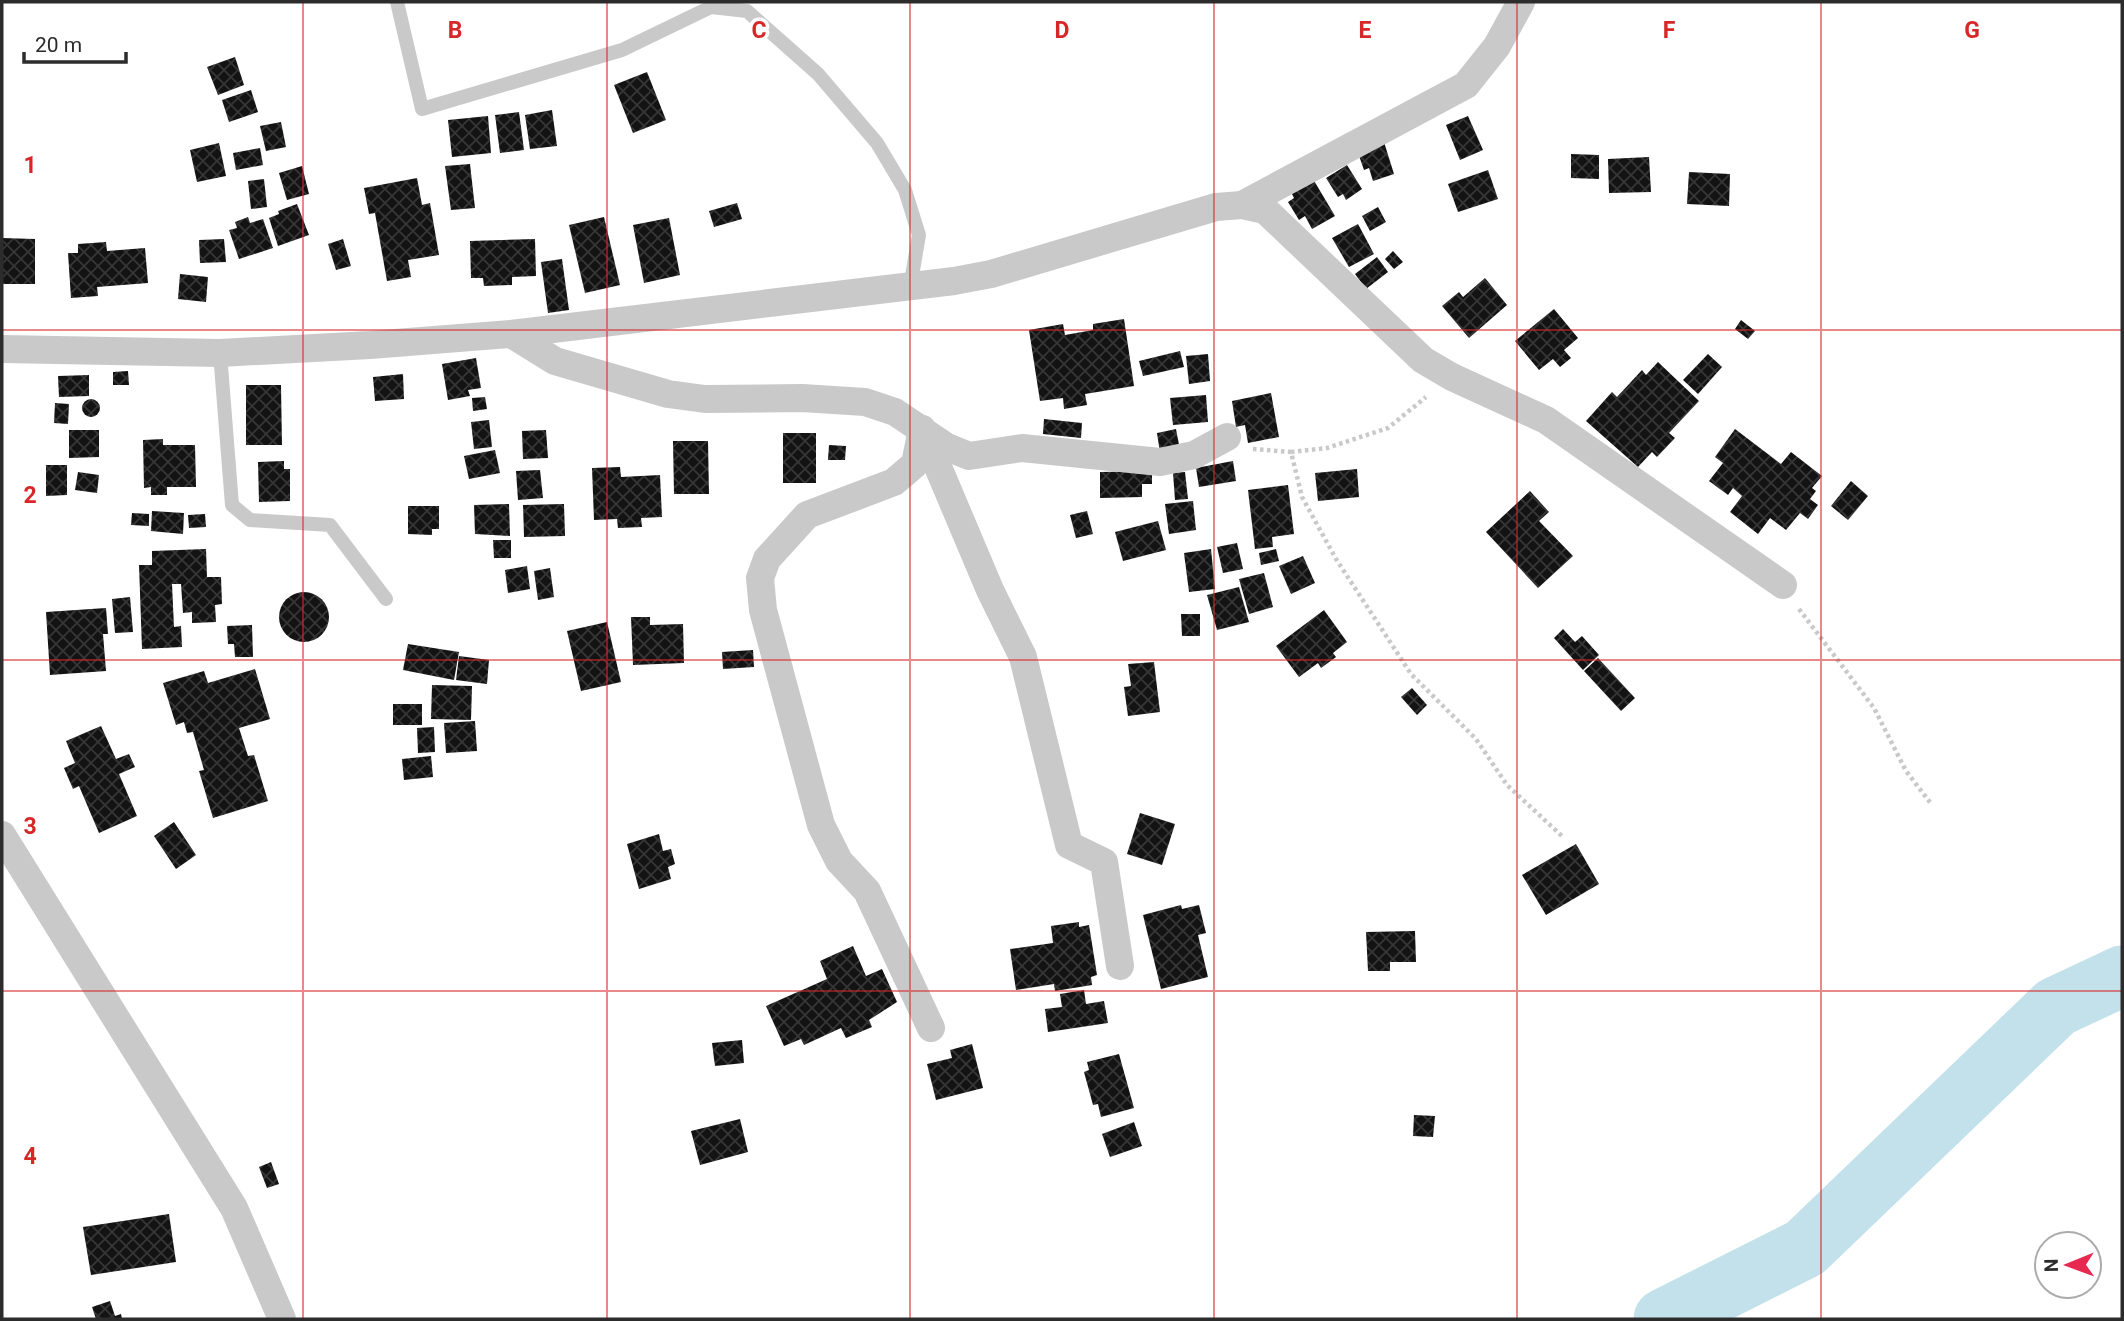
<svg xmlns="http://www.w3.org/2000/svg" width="2124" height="1321" viewBox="0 0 2124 1321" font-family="Roboto,sans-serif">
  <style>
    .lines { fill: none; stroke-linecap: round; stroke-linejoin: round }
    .river { stroke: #c3e1eb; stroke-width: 61 }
    .building { fill: url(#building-cross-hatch) }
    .path { stroke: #c9c9c9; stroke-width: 4.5; stroke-dasharray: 3.5 3.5; stroke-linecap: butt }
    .lane { stroke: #c9c9c9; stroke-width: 14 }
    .street { stroke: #c9c9c9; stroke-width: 28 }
    .grid { fill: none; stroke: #d62828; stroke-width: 2; stroke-opacity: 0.55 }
    .grid-label { font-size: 23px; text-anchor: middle; font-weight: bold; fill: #d62828; stroke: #fff; stroke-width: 7; stroke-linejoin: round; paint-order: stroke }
  </style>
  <defs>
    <pattern id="building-cross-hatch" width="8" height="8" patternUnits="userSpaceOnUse" patternTransform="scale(1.75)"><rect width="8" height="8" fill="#131313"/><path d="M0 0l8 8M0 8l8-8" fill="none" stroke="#363636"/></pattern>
  </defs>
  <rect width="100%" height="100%" fill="#fff"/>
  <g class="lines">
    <!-- river -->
    <polyline class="river" points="1664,1319 1805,1248 2056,1007 2122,976"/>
  </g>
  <!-- building -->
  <g class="building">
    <polygon points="235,57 244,85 218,95 207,67"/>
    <polygon points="647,72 666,120 633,133 614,85"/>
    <polygon points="251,90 258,112 229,122 222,100"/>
    <polygon points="552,110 557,146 530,149 525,115"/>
    <polygon points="519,112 524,150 500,153 495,115"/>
    <polygon points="488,116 491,153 452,157 448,120"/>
    <polygon points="1468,116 1483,150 1460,160 1446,125"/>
    <polygon points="281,122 286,147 266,151 260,126"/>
    <polygon points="1384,142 1394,174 1373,181 1369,168 1364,170 1357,150"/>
    <polygon points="219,143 226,176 197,182 190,150"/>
    <polygon points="260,148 263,165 236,170 233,153"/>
    <polygon points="1571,154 1599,155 1599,179 1571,178"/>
    <polygon points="1649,157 1651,192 1609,193 1608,159"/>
    <polygon points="470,164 475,208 451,210 445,166"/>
    <polygon points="1347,165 1362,189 1346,200 1343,194 1338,197 1326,178"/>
    <polygon points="302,166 309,194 287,200 279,173"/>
    <polygon points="1488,170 1498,199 1458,212 1448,184"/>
    <polygon points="1689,172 1730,174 1729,206 1687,204"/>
    <polygon points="417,178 422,205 430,203 439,255 408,260 411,277 387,281 375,213 369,214 364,188"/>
    <polygon points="264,179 267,207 251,209 248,181"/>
    <polygon points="1313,179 1335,216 1312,229 1305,216 1299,220 1288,202 1294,198 1291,192"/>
    <polygon points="737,203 742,219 714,227 709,211"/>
    <polygon points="297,204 309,235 278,246 269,218 279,214 278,211"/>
    <polygon points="1378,207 1386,222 1370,231 1362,216"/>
    <polygon points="248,217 250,223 263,219 273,248 239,259 229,230 237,228 235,222"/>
    <polygon points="604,217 620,285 585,293 569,225"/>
    <polygon points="669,218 680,275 644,283 633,225"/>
    <polygon points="1358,224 1374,254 1349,267 1332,238"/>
    <polygon points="2,238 35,239 35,284 2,284"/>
    <polygon points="224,239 226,262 200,263 199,240"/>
    <polygon points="343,239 351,266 336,270 328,244"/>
    <polygon points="535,239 536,276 512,277 512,285 484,286 483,278 471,278 470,241"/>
    <polygon points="106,242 107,251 145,248 148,283 97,287 98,296 71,298 68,253 78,253 78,244"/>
    <polygon points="1393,251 1403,262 1394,269 1385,259"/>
    <polygon points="1377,257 1388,272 1366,289 1355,274"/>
    <polygon points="562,259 569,310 548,313 541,262"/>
    <polygon points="180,274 208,277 206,302 178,299"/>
    <polygon points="1485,278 1507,305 1469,338 1442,306 1459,292 1463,297"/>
    <polygon points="1554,309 1578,338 1564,350 1571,358 1560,367 1553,359 1539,370 1515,341"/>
    <polygon points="1124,319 1134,386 1085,394 1087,405 1064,409 1063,398 1040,401 1029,330 1063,324 1065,335 1093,330 1093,324"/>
    <polygon points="1741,320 1755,331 1748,339 1735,329"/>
    <polygon points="1180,351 1184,367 1143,376 1139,361"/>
    <polygon points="1208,354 1210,381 1189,384 1186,356"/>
    <polygon points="1708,354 1722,367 1698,394 1683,380"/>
    <polygon points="476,358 481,388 468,390 470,396 448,400 442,364"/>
    <polygon points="1658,362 1699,401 1669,433 1675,438 1657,457 1652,452 1638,467 1586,421 1612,392 1617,397 1642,370 1646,375"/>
    <polygon points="128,371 129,385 113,385 113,372"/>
    <polygon points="403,374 404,399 375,401 373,377"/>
    <polygon points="89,375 89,396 59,397 58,376"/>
    <polygon points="246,385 281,385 282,445 246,445"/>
    <polygon points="1271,393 1279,437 1248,443 1245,425 1236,427 1232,401"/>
    <polygon points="1206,395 1208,422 1173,425 1170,398"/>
    <polygon points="485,397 487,409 473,411 472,398"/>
    <circle cx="91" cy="408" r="9"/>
    <polygon points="55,403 69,404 68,424 54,423"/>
    <polygon points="1044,419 1082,423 1081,438 1043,434"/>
    <polygon points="489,420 492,447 474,449 471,422"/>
    <polygon points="1176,429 1180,450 1160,453 1157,433"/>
    <polygon points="1735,429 1781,464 1791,452 1822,476 1812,488 1816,491 1810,499 1818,505 1808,519 1800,513 1786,530 1770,518 1758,534 1730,512 1742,496 1733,488 1728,495 1709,481 1723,463 1715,457"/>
    <polygon points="69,430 99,430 99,457 69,458"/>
    <polygon points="546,430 548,458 523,459 522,431"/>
    <rect x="783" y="433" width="33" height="50"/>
    <polygon points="163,439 163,445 195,445 196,487 167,487 167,495 151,495 151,487 144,488 143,440"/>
    <polygon points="673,441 708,441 709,494 674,494"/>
    <polygon points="829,445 846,446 845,460 828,460"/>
    <polygon points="495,450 500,473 469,479 464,456"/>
    <polygon points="284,461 284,469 290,469 290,501 259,502 258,462"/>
    <polygon points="1233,461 1236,481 1199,487 1196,468"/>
    <polygon points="46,465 67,465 67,495 46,496"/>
    <polygon points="620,467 621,477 660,475 662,517 641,518 642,527 618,528 617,519 594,520 592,468"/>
    <polygon points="1357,469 1359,497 1318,501 1315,473"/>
    <polygon points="540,470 543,498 518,500 516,471"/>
    <polygon points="1152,471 1152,484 1142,484 1142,497 1100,498 1100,472"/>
    <polygon points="78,472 99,475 97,493 75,490"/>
    <polygon points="1185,472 1188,499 1175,500 1173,473"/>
    <polygon points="1851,481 1868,496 1848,520 1831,506"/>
    <polygon points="1288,485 1294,534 1272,537 1273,547 1255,549 1248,490"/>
    <polygon points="1530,491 1549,512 1539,521 1573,556 1538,588 1486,532"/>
    <polygon points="1193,501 1196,530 1169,534 1165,504"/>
    <polygon points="509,504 510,536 475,534 474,505"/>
    <polygon points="564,504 565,536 524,537 523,505"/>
    <polygon points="408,506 439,506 439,529 432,529 432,535 408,534"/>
    <polygon points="152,511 184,513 183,534 151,531"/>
    <polygon points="1087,511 1093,534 1076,538 1070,515"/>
    <polygon points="132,513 149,514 149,526 131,525"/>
    <polygon points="205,514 206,527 189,528 188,515"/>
    <polygon points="1158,521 1166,550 1123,561 1115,532"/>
    <polygon points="493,540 511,540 511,558 494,558"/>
    <polygon points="1237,543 1243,569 1223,573 1217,547"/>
    <polygon points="206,549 207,577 221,577 222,604 215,605 216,622 192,623 192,612 183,613 181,584 172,584 174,627 181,626 182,647 142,649 139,565 152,565 152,551"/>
    <polygon points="1211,549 1215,589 1189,592 1184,553"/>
    <polygon points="1276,549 1279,561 1261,565 1259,553"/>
    <polygon points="1303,556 1315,583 1291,594 1279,566"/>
    <polygon points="527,566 530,589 508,593 505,570"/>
    <polygon points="550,568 554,597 538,600 534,571"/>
    <polygon points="1264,573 1273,607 1249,614 1239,579"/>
    <polygon points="1239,587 1249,622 1217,630 1207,595"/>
    <circle cx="304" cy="617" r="25"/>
    <polygon points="130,597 133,632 115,633 112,599"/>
    <polygon points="106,608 108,634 103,634 106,671 50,675 46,612"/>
    <polygon points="1324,610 1347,642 1333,653 1336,657 1321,668 1318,663 1299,677 1276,646"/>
    <polygon points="1181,614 1200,614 1200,636 1182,636"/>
    <polygon points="631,617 650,617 650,625 683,624 684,663 633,665"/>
    <polygon points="607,622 621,682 581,691 567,631"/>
    <polygon points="252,625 253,657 235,657 234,644 228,644 227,626"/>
    <polygon points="1563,629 1575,642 1582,636 1599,655 1583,670 1554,638"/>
    <polygon points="408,644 459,652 454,680 403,670"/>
    <polygon points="753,650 754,667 723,669 722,652"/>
    <polygon points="459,656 489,660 487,684 456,680"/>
    <polygon points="1598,658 1635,698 1621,711 1584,671"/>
    <polygon points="1154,662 1160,712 1128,716 1124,687 1131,686 1128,664"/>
    <polygon points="255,669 270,719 239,728 248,756 254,755 268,801 213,818 199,771 204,770 193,732 187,733 184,722 176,725 163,683 204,671 208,683"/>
    <polygon points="432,685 472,686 471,720 431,719"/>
    <polygon points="1412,688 1427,705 1417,715 1401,697"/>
    <rect x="393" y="704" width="29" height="21"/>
    <polygon points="475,721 477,751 446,753 444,723"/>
    <polygon points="101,726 116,759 129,754 135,767 119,774 137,816 99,833 79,786 73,789 64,768 75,763 66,741"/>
    <polygon points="434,727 435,752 418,753 417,728"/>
    <polygon points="431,756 433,777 404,780 402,759"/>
    <polygon points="1140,813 1175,824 1162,865 1127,854"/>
    <polygon points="174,822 196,855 176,869 154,836"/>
    <polygon points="659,834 663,851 671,849 675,864 668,867 671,879 639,889 627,844"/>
    <polygon points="1576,844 1599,884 1546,915 1522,875"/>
    <polygon points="1181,905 1182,909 1199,905 1206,933 1198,935 1208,977 1161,989 1143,915"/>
    <polygon points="1079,922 1079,927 1089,925 1097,975 1091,977 1092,985 1055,991 1054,984 1016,990 1010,949 1053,943 1051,926"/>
    <polygon points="1415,931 1416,962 1390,962 1390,971 1368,971 1366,932"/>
    <polygon points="853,946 866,976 882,969 897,1002 869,1020 872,1027 846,1038 841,1028 804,1045 801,1039 784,1046 766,1006 827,979 820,961"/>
    <polygon points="1084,990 1086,1004 1104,1001 1108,1023 1048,1032 1045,1009 1062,1007 1060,994"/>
    <polygon points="742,1040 744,1063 715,1066 712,1043"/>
    <polygon points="972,1044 983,1088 936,1100 927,1064 952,1058 950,1050"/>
    <polygon points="1119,1054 1134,1108 1101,1117 1098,1104 1093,1105 1084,1072 1089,1070 1087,1062"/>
    <polygon points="1414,1115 1435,1116 1433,1137 1413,1136"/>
    <polygon points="740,1119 748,1152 700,1165 691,1131"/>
    <polygon points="1134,1122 1142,1146 1110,1157 1102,1134"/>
    <polygon points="271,1162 279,1184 267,1188 259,1167"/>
    <polygon points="169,1214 176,1262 91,1275 83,1227"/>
    <polygon points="110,1301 115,1316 121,1314 122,1319 96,1319 92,1307"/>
  </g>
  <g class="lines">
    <!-- path -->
    <g class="path">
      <polyline points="1253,449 1291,452 1302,497 1336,559 1411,674 1476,739 1507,785 1564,838"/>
      <polyline points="1291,452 1327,448 1388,428 1426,397"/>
      <polyline points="1799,609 1874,708 1906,771 1932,805"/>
    </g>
    <!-- lane -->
    <g class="lane">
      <polyline points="397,2 422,109 622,50 711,7 747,11 818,74 877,143 905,190 919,235 910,288"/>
      <polyline points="220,353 232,505 250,520 330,525 386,599"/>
    </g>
    <!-- street -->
    <g class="street">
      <polyline points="1242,205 1466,85 1497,46 1521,2"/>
      <polyline points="511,334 555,361 668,394 705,399 802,398 865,402 895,412 947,447 969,456 1022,448 1160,462 1194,455 1227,437"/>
      <polyline points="2,349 220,353 370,345 511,334 954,281 991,274 1216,207 1242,205 1265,210 1423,360 1452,377 1546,420 1783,585"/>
      <polyline points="922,429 915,464 894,482 807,515 767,559 760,578 763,610 821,825 839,861 867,891 931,1028"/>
      <polyline points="922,429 990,590 1023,657 1069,845 1104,862 1120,966"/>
      <polyline points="2,835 234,1208 282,1319"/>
    </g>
  </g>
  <!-- grid -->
  <path class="grid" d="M303,2V1319M607,2V1319M910,2V1319M1214,2V1319M1517,2V1319M1821,2V1319M2,330H2122M2,660H2122M2,991H2122"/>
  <g class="grid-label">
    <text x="455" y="38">B</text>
    <text x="759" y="38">C</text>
    <text x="1062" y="38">D</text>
    <text x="1365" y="38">E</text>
    <text x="1669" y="38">F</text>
    <text x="1972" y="38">G</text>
    <text x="30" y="173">1</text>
    <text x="30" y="503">2</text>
    <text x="30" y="834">3</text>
    <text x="30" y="1164">4</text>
  </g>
  <!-- border -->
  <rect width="2124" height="1321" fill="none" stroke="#2c2c2c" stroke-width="7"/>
  <!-- north arrow -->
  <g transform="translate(2068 1265) rotate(269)"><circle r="33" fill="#ffffff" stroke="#ababab" stroke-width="2"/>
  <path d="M0-5L12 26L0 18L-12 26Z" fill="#e72951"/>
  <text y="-10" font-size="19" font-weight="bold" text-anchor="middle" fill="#2c2c2c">N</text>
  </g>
  <!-- scale -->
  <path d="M24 52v10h102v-10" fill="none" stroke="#2c2c2c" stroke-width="3.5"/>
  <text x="35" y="52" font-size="21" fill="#2c2c2c" stroke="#ffffff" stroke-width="5" paint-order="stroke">20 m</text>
</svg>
